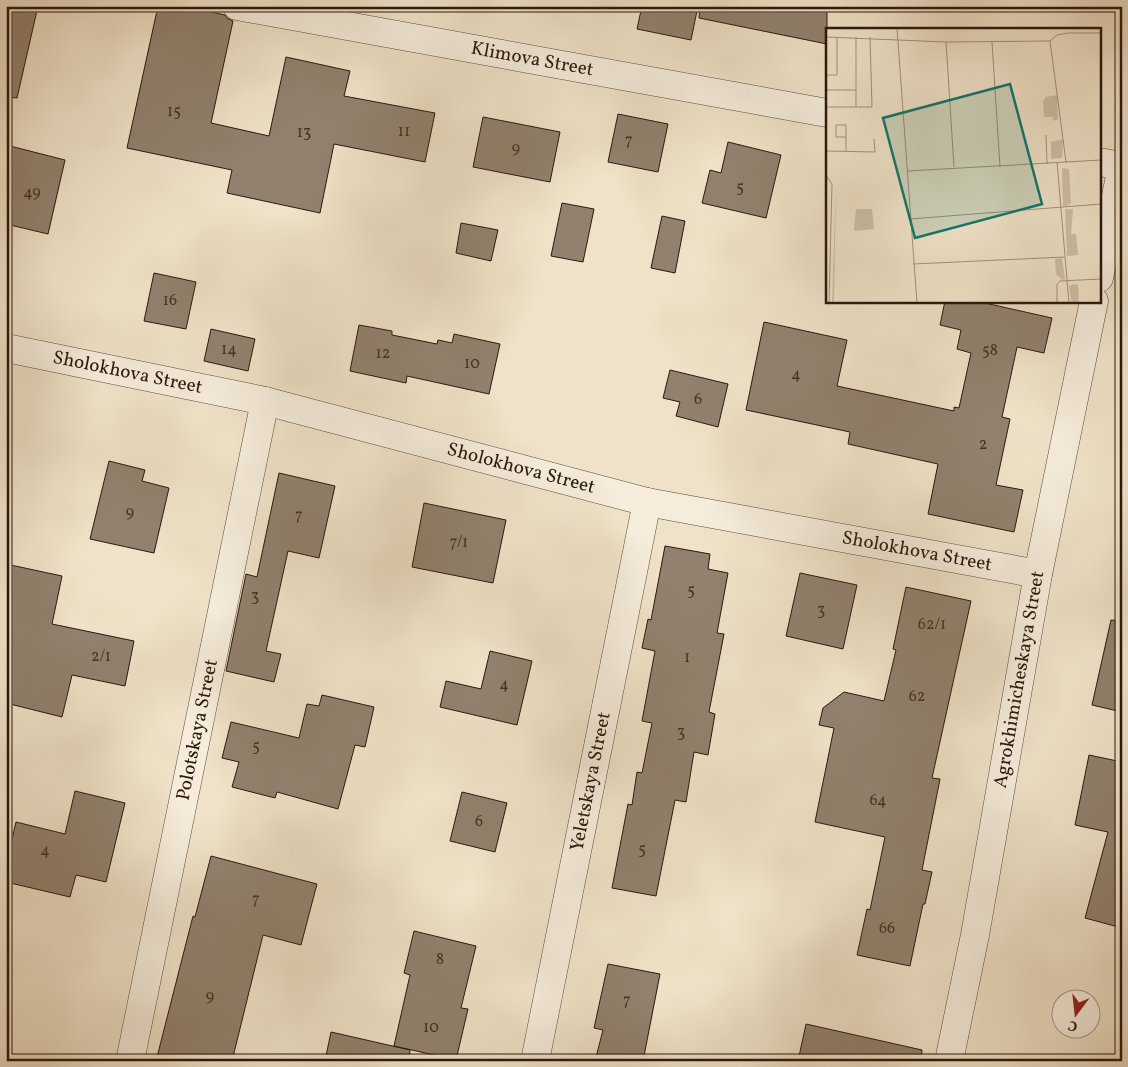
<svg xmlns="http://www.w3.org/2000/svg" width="1128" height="1067" viewBox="0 0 1128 1067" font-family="Vollkorn,serif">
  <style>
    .building { fill: #91816e; stroke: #2c170c }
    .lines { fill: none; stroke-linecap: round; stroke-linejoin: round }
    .minor-casing { stroke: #5d4a3b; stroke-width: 29 }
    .minor { stroke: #f5ecdb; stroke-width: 28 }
    .labels { text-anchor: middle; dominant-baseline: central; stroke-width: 4; stroke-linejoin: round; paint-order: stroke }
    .number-label { font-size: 16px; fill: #453224 }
    .street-label { font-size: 19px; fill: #2c170c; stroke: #f5ecdb }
    .inset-road { fill: none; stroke: #a1917d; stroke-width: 1 }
    .view { fill: #0f766e; fill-opacity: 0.15; stroke: #0f766e; stroke-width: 2.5 }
    .inset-edge { fill: none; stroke: #2c170c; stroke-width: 2.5 }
  </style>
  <rect width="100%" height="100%" fill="#efe2c8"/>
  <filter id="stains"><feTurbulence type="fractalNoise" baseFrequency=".004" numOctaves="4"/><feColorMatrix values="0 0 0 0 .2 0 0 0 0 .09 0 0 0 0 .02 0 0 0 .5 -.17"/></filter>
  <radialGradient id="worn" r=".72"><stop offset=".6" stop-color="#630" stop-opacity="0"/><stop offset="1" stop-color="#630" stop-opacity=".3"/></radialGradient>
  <!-- building -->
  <g class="building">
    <polygon points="6,6 38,6 17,98 6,97"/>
    <polygon points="158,6 183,6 225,15 227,18 233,21 211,123 269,136 286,57 350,71 344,96 435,113 425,162 334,144 320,213 227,193 232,170 127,148"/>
    <polygon points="642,6 698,6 691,40 637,29"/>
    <polygon points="700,6 827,6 827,44 699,18"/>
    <polygon points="618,114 668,124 658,172 608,162"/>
    <polygon points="483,117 560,132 550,182 473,167"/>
    <polygon points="728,142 781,155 766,218 702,203 710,170 721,173"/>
    <polygon points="10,146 65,160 48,234 6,224 6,162"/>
    <polygon points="562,203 594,209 583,262 551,256"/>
    <polygon points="662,216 685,221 675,273 651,268"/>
    <polygon points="461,223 498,230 491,261 456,253"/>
    <polygon points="154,273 196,282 186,329 144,321"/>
    <polygon points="945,301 976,301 1052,318 1044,353 1017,347 1002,417 1010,419 996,485 1023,490 1014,532 928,514 938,464 848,444 850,432 746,410 764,322 847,340 837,386 954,411 954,407 959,408 971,353 957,349 961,330 940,325"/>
    <polygon points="359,325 392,331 392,335 437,344 438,340 452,343 454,334 500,344 489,394 407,376 406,383 350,371"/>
    <polygon points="211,329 255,339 248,371 204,361"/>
    <polygon points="670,370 728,384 718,427 676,416 680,402 663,398"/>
    <polygon points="109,461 145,470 142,481 169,488 154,553 90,539"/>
    <polygon points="279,473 335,486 319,558 288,551 266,651 281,654 274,682 226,671 246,574 257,577"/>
    <polygon points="424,503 506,520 493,583 412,567"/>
    <polygon points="665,546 710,554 708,569 728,573 717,633 724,634 709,712 715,714 708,755 694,752 686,802 675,800 656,896 612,888 628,804 632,805 637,772 642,773 652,723 642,721 655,651 642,648 648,619 651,620"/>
    <polygon points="6,564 62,576 52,624 134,641 125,686 72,675 62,717 6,703"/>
    <polygon points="800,573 857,585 843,649 786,636"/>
    <polygon points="906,587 971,601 932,778 940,779 922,870 932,872 925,904 923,904 910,966 857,955 867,909 870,910 885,837 815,822 834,728 819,725 823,708 844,692 884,701 896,650 893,649"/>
    <polygon points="1111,620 1122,621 1122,712 1092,705"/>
    <polygon points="490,651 532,661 517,725 440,707 446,681 481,689"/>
    <polygon points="322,695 374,707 365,747 355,745 338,809 277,792 275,798 232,787 239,762 222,758 231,722 299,738 307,704 319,706"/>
    <polygon points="1089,755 1122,762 1122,928 1085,918 1108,832 1075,825"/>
    <polygon points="75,791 125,803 106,882 76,875 70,897 6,882 6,864 16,822 65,834"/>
    <polygon points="462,792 507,803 495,852 450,841"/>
    <polygon points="211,856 317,884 301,945 263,935 232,1061 156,1061 193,916 195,917"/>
    <polygon points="414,931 476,946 461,1008 468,1009 456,1060 394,1046 410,975 404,973"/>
    <polygon points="608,964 660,974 643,1061 595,1061 603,1030 594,1028"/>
    <polygon points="806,1024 922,1050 921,1061 798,1061"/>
    <polygon points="331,1032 410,1050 409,1061 325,1061"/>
  </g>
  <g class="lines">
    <defs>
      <g id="minor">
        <path id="s1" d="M237,6L827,113"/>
        <polyline points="1099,162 1122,166"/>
        <polyline points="1099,278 1122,167"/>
        <path id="s2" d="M6,348L265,401L647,502L1038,574"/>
        <path id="s3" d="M130,1061L265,401"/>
        <path id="s4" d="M535,1061L647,502"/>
        <path id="s5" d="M949,1061L975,935L1038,574L1094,301"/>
      </g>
    </defs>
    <!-- minor casing -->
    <use href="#minor" class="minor-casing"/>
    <!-- minor -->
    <use href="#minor" class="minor"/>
  </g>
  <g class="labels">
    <!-- number labels -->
    <g class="number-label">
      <text x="174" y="112">15</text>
      <text x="404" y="132">11</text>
      <text x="304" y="133">13</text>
      <text x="629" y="141">7</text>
      <text x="516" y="149">9</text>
      <text x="740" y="188">5</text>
      <text x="32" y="193">49</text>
      <text x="170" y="301">16</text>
      <text x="229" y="350">14</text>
      <text x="990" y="351">58</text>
      <text x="383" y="354">12</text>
      <text x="472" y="364">10</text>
      <text x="796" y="375">4</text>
      <text x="698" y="400">6</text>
      <text x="983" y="445">2</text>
      <text x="130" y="513">9</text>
      <text x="299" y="516">7</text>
      <text x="459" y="543">7/1</text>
      <text x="691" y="591">5</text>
      <text x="255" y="597">3</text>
      <text x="821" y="611">3</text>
      <text x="932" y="625">62/1</text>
      <text x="101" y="657">2/1</text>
      <text x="687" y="658">1</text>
      <text x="504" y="685">4</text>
      <text x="917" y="697">62</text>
      <text x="681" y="733">3</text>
      <text x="256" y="747">5</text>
      <text x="878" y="801">64</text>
      <text x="479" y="822">6</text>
      <text x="642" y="850">5</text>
      <text x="45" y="851">4</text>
      <text x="256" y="900">7</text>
      <text x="887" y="929">66</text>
      <text x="440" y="960">8</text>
      <text x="210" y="997">9</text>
      <text x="627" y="1001">7</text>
      <text x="431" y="1028">10</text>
    </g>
    <!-- street labels -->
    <g class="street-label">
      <text stroke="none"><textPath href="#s1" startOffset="300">Klimova Street</textPath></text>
      <text stroke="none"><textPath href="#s2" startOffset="124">Sholokhova Street</textPath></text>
      <text stroke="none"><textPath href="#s2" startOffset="529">Sholokhova Street</textPath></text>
      <text stroke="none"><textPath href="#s2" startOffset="934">Sholokhova Street</textPath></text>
      <text stroke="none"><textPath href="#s5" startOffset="388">Agrokhimicheskaya Street</textPath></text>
      <text stroke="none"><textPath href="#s3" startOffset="338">Polotskaya Street</textPath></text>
      <text stroke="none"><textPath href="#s4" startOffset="285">Yeletskaya Street</textPath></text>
    </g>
  </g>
  <!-- overview -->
  <g transform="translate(826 28)">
    <rect width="275" height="275" fill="#efe2c8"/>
    <path d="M231,67L232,91L227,93V89H218L217,73L220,69ZM237,111L236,130L225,131V114ZM236,140L243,141L245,175L241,178H237ZM10,158L8,275H6ZM30,181H46L48,201L28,203ZM239,181H247L245,206H250L252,227L241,228ZM236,230L239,251L236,252L230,246L229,231ZM248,256L252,257L253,275L245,273L243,258Z" fill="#cebfa8"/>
    <path class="inset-road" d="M71,0L91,275M0,9L120,14L224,13L231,7L242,5H275M224,13L240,134M120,14L128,139M166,14L174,139M0,47H11V9M0,62H30V9M30,62V79M0,79H46L44,9M220,107L221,136M20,109H10V97H20V123M0,123L49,124L48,111M231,134L243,275M82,143L275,132M0,147L6,156L3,275M84,191L275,176M87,236L239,229M231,275V256L234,253L275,251"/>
    <path class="view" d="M184,56L216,176L89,210L57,90Z"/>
    <rect width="275" height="275" class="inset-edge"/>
  </g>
  <!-- margin -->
  <rect width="1128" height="1067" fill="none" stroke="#efe2c8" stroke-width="25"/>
  <rect x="8" y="8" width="1113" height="1052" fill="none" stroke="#2c170c" stroke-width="2.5"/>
  <rect x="12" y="12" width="1103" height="1042" fill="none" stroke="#2c170c"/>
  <!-- north arrow -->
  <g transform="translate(1076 1014) rotate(195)"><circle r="24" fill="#f5ecdb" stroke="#a59788"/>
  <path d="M0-4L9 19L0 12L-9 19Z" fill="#8f2418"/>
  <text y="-8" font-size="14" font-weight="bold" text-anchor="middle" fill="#2c170c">С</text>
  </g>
  <rect width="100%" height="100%" filter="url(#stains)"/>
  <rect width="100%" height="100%" fill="url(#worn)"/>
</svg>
